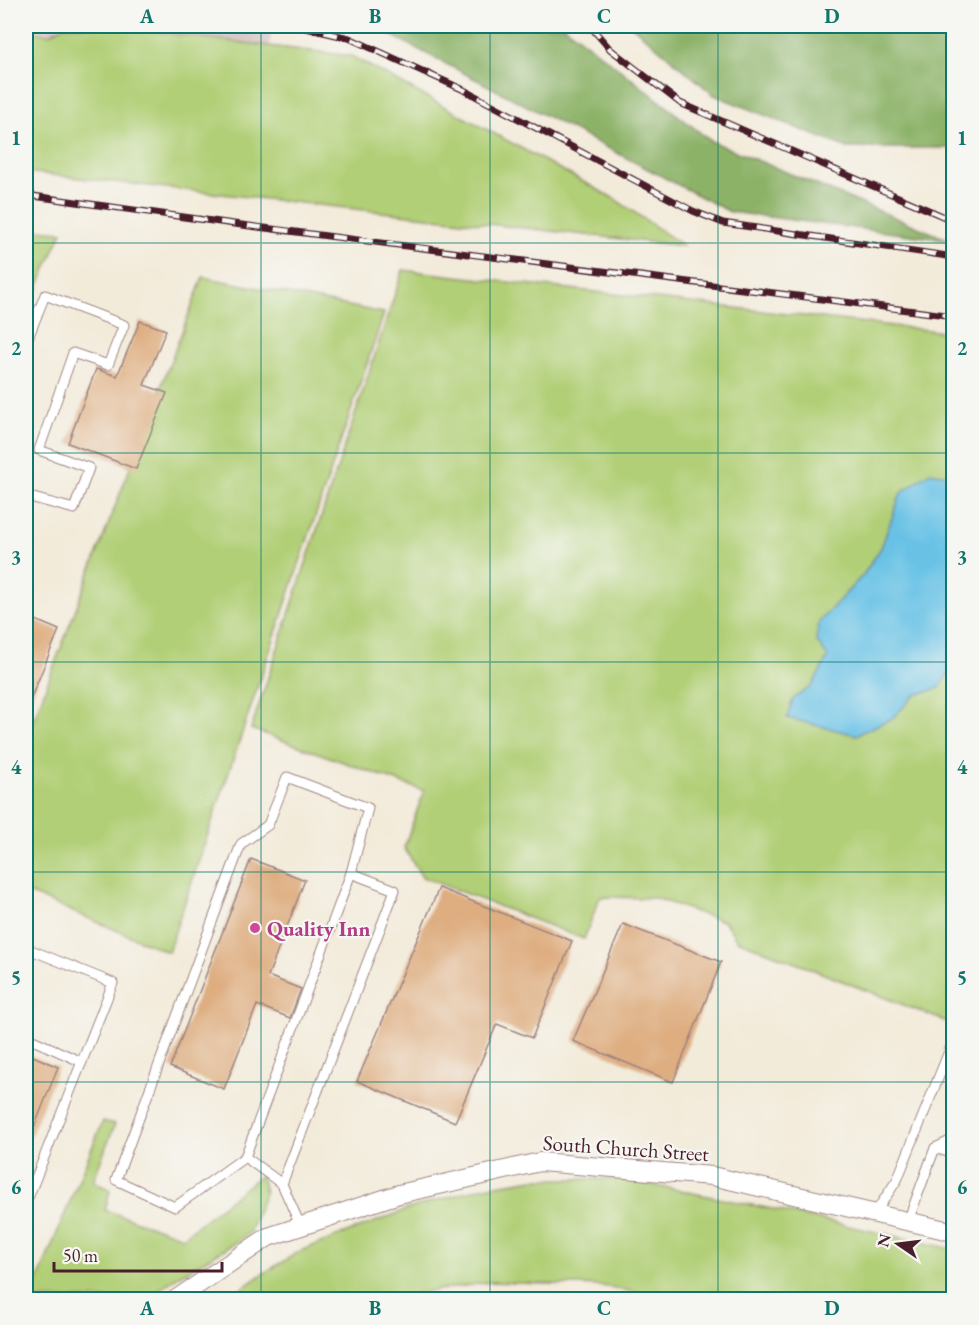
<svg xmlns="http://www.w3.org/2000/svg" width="979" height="1325" viewBox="0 0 979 1325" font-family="'EB Garamond',serif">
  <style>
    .industrial { fill: #d1bfbd }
    .green { fill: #b1cf76; stroke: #7e7750; stroke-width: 1.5 }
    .forest { fill: #8cb267; stroke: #6b6849; stroke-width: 1.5 }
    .water { fill: #69c2e6; stroke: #5a7088; stroke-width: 1.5 }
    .building { fill: #dead80 }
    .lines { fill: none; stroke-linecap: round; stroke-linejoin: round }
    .service-casing { stroke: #9e8582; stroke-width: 11 }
    .minor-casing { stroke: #9e8582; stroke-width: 20 }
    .service { stroke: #fff; stroke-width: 9 }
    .minor { stroke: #fff; stroke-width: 18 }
    .rail-casing { stroke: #4a1f2b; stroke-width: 7 }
    .rail { stroke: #f6f6f2; stroke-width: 4.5; stroke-dasharray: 14; stroke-linecap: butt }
    .grid { fill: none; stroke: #0f766e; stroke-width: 1.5; stroke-opacity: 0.55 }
    .hotel-dot { fill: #d1479c; stroke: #f6f6f2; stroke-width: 2 }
    .labels { text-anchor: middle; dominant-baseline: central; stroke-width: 4.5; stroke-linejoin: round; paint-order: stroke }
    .hotel-label { font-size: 21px; font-weight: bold; fill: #b23c85; stroke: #f6f6f2; text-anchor: start }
    .street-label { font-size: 21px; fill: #4a1f2b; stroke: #f6f6f2 }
    .neatline { fill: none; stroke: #0f766e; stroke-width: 2 }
    .grid-label { font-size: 20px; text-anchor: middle; font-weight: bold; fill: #0f766e }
  </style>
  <rect width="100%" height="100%" fill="#f6f6f2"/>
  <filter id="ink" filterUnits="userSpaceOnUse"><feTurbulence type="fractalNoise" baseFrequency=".0167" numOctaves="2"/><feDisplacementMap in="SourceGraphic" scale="12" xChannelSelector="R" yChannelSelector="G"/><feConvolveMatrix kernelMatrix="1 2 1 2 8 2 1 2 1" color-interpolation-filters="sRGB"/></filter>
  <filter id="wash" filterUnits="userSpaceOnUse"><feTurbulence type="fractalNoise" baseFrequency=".008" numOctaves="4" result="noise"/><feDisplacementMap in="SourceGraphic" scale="24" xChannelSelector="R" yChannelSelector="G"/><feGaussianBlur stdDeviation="1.35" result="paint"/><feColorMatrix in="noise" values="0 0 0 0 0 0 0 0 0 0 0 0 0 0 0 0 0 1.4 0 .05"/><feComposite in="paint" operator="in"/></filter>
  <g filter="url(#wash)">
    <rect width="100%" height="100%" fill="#f3ebda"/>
    <!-- industrial -->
    <polygon class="industrial" points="26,26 272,26 268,56 26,29"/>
    <!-- green -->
    <g class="green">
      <polygon points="64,26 107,26 351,56 613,198 684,246 26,172 26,31 50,34"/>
      <polygon points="26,229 62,232 26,315"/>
      <polygon points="403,270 953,333 954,1015 950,1023 737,940 725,922 656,898 600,897 584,939 422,877 404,848 424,791 251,729"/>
      <polygon points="203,277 384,313 168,952 26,892 26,739"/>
      <polygon points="103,1121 115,1124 93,1181 110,1190 105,1210 183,1237 261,1175 265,1193 249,1233 237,1242 183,1273 146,1299 30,1299"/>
      <polygon points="534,1179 623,1179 772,1209 953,1249 953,1299 677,1300 602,1286 491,1282 379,1299 227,1299 258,1277 300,1251 411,1208 484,1187"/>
    </g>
    <!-- forest -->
    <g class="forest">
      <polygon points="363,26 564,26 711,141 949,240 730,212 387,33"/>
      <polygon points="632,26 953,26 953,148 847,148 714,95"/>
    </g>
    <!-- water -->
    <polygon class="water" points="930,472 953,476 953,667 939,688 915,695 893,718 856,735 787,718 793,699 812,686 828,657 816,640 819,622 863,575 881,548 901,493"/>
    <g id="blocks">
      <!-- building -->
      <g class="building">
        <polygon points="140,321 166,330 144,385 167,393 136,469 68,443 96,369 117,376"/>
        <polygon points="26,616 59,630 26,710"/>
        <polygon points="251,859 305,880 268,976 301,989 290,1018 257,1005 224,1089 170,1067"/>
        <polygon points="439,888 572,941 532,1038 497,1024 455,1122 357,1081"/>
        <polygon points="623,924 721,962 673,1082 573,1041"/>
        <polygon points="26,1053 58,1067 26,1148"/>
      </g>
    </g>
  </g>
  <g filter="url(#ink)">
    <use href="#blocks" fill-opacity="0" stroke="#9e8582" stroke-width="1.5"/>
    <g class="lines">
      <defs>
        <g id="service">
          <polyline points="26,343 45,295 124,325 108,365 73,353 39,450 89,468 74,509 26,496"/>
          <polyline points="26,948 113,983 26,1203"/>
          <polyline points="26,1037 82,1062"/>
          <polyline points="935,1148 954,1154"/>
          <polyline points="245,1157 351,873"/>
          <polyline points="282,1184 395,890 351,873 368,808 287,777 268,825 241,844 116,1180 175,1207 245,1157 282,1184 301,1227"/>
          <polyline points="875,1213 897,1180 954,1039"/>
          <polyline points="908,1221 935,1148 954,1139"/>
        </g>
        <polyline id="minor" points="175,1300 268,1237 399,1194 540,1162 712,1176 954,1232"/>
      </defs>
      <!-- service casing -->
      <use href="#service" class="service-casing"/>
      <!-- minor casing -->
      <use href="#minor" class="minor-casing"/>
      <!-- service -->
      <use href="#service" class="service"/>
      <!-- minor -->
      <use href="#minor" class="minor"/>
      <defs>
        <g id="rail">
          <polyline points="297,26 349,38 464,90 693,211 723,223 954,257"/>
          <polyline points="590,26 610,49 680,103 954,221"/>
          <polyline points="26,195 234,224 954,316"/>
        </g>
      </defs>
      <!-- rail casing -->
      <use href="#rail" class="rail-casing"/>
      <!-- rail -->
      <use href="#rail" class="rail"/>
    </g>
  </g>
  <!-- grid -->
  <path class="grid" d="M261,26V1300M490,26V1300M718,26V1300M26,243H954M26,453H954M26,662H954M26,872H954M26,1082H954"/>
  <!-- markers -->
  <circle class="hotel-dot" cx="255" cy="928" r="6"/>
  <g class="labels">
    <!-- hotel labels -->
    <g class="hotel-label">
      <text x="267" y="928">Quality Inn</text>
    </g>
    <!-- street labels -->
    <g class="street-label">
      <text transform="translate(626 1148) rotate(4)">South Church Street</text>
    </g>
  </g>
  <!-- margin -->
  <rect width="979" height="1325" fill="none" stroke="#f6f6f2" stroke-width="66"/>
  <!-- north arrow -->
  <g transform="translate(898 1244) rotate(284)" stroke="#f6f6f2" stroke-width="4.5" paint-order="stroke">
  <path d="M0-4.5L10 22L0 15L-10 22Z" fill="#4a1f2b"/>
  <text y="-9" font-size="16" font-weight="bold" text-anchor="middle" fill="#4a1f2b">N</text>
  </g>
  <!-- scale -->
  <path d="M54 1262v9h168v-9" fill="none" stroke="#4a1f2b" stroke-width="3"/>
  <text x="63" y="1262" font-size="18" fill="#4a1f2b" stroke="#f6f6f2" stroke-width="4.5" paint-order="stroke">50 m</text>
  <rect x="33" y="33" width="913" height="1259" class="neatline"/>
  <g class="grid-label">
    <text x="147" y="23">A</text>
    <text x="375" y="23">B</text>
    <text x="604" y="23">C</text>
    <text x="832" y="23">D</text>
    <text x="16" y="145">1</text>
    <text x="962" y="145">1</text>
    <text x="16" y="355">2</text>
    <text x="962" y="355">2</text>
    <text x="16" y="564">3</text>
    <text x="962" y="564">3</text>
    <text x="16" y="774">4</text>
    <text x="962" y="774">4</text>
    <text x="16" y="984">5</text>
    <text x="962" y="984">5</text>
    <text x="16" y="1194">6</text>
    <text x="962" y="1194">6</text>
    <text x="147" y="1315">A</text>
    <text x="375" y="1315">B</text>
    <text x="604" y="1315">C</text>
    <text x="832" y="1315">D</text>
  </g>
</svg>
